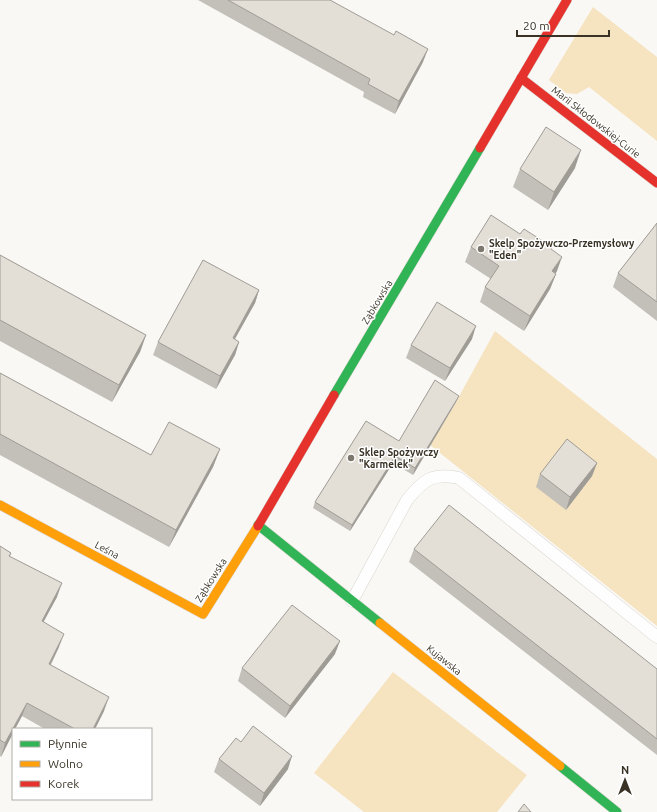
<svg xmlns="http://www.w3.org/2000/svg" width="657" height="812" viewBox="0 0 657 812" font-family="Ubuntu,sans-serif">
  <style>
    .green { fill: #f6e3bf }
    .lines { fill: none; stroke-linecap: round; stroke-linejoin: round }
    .lane-casing { stroke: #d9d5cd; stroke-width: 13 }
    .fast-casing { stroke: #d9d5cd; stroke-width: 10 }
    .slow-casing { stroke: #d9d5cd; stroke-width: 10 }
    .jam-casing { stroke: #d9d5cd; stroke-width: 10 }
    .lane { stroke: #fefefe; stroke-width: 12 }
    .fast { stroke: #30b455; stroke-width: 9 }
    .slow { stroke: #ff9f0a; stroke-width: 9 }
    .jam { stroke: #e5322d; stroke-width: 9 }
    .wall { fill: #c3c0b9 }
    .shaded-wall { fill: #9f9c96 }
    .building { fill: #e3dfd7; stroke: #9f9c96 }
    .poi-dot { fill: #7d776e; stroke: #fff; stroke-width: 1.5 }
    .labels { text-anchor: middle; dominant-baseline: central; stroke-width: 3; stroke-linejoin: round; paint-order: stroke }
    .street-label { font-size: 10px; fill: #393225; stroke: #fff }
    .poi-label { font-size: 10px; font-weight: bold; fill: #393225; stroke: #fff; text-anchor: start }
  </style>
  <rect width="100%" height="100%" fill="#faf8f5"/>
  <!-- green -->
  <g class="green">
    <polygon points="593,7 657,57 657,141 589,87 577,94 566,93 549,80"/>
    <polygon points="495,331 657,459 657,626 430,445 456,402"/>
    <polygon points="393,672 527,775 497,812 364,812 314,773"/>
  </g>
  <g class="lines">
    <defs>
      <path id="lane" d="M352,601L407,500C423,480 433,472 459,478L657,637"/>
      <g id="fast">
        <polyline points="334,395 480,148"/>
        <polyline points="258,525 380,623"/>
        <polyline points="560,766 617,812"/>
      </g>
      <g id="slow">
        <polyline points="0,505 203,614 258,526"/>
        <polyline points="380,623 560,766"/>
      </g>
      <g id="jam">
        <polyline points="521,78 657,183"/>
        <polyline points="480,148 567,0"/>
        <polyline points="258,526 334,395"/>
      </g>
    </defs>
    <!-- lane casing -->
    <use href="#lane" class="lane-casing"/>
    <!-- fast casing -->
    <use href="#fast" class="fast-casing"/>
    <!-- slow casing -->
    <use href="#slow" class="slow-casing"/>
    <!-- jam casing -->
    <use href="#jam" class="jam-casing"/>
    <!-- lane -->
    <use href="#lane" class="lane"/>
    <!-- fast -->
    <use href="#fast" class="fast"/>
    <!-- slow -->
    <use href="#slow" class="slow"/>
    <!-- jam -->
    <use href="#jam" class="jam"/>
  </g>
  <!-- wall -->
  <g class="wall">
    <polygon points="198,0 330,0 423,62 395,114 363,97 364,92"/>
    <polygon points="575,168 548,210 513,187 520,169"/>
    <polygon points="657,223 657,321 613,287 618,273"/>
    <polygon points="520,234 551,250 557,271 555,274 556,274 550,289 524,331 480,302 485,287 491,279 465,262 471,247"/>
    <polygon points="0,255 146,335 140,352 112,402 0,341"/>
    <polygon points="259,290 255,303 235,339 239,342 235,355 216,389 153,355 158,342"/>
    <polygon points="472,339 445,381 406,358 411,345"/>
    <polygon points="0,373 151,455 220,449 213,467 169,547 0,455"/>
    <polygon points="456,402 413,475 393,463 350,531 313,508 315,502"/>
    <polygon points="597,463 592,476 566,510 536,487 540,474"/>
    <polygon points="0,546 11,553 10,557 57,597 43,622 59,647 51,665 104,711 95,729 45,729 22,716 15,729 13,729 13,733 1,757 0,756"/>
    <polygon points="414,549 657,669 657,755 409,562"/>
    <polygon points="335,654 285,718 238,681 242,668"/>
    <polygon points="219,759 288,769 260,806 214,772"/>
  </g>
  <!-- shaded-wall -->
  <g class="shaded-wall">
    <polygon points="428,49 423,62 395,114 399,101"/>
    <polygon points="581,150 575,168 548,210 554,192"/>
    <polygon points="562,257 557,271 547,286 552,271"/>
    <polygon points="556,274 550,289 524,331 530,316"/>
    <polygon points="259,290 255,303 228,351 233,338"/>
    <polygon points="476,326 472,339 445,381 450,368"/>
    <polygon points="146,335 140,352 112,402 119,385"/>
    <polygon points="239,342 235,355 216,389 220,376"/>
    <polygon points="459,396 456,402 413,475 415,468"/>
    <polygon points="220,449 213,467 169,547 176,530"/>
    <polygon points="395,456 393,463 350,531 352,525"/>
    <polygon points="597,463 592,476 566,510 570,497"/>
    <polygon points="62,583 57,597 37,634 42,621"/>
    <polygon points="64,634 59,647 44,677 49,664"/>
    <polygon points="340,641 335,654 285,718 290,706"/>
    <polygon points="109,697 104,711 95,729 93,729"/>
    <polygon points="27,703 22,716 15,729 13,729"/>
    <polygon points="13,729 13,733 1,757 5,743"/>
    <polygon points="292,756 288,769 260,806 264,793"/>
  </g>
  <!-- building -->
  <g class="building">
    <polygon points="228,0 330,0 394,35 396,31 428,49 399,101 368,84 370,79"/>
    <polygon points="546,127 581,150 554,192 520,169"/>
    <polygon points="491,215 520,234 524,229 552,247 551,249 562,257 552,271 556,274 530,316 485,287 499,266 471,247"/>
    <polygon points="657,223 657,302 618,273"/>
    <polygon points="0,255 146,335 119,385 0,320"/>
    <polygon points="203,260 259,290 233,338 239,342 220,376 158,342"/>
    <polygon points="437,302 476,326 450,368 411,345"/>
    <polygon points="0,373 151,455 169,422 220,449 176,530 0,434"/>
    <polygon points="435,380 459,396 415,468 395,456 352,525 315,502 366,421 399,441"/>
    <polygon points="567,439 597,463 570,497 540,474"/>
    <polygon points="449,505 657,669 657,739 414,549"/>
    <polygon points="0,546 11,553 9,556 62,583 42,621 64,634 49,664 109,697 93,729 75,729 27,703 5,743 0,740"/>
    <polygon points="292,605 340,641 290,706 242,668"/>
    <polygon points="253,726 292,756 264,793 219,759 236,738 241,742"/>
    <polygon points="524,804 531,812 518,812"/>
  </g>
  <!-- markers -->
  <g class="poi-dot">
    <circle cx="481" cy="249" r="4"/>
    <circle cx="351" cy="458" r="4"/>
  </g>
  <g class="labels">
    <!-- street labels -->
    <g class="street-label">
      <text transform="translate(596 122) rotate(38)">Marii Skłodowskiej-Curie</text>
      <text transform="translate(377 302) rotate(-59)">Ząbkowska</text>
      <text transform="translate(107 550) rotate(28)">Leśna</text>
      <text transform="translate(211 580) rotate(-58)">Ząbkowska</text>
      <text transform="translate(444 660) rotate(39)">Kujawska</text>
    </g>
    <!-- poi labels -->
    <g class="poi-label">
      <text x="489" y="243">Skelp Spożywczo-Przemysłowy<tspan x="489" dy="12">"Eden"</tspan></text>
      <text x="359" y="452">Sklep Spożywczy<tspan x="359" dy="12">"Karmelek"</tspan></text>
    </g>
  </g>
  <!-- legend -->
  <rect x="12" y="728" width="140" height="72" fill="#ffffff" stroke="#b0ada8"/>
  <rect x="20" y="741" width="20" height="6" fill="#30b455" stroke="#b0ada8"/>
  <text x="48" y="748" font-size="12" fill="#393225">Płynnie</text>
  <rect x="20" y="761" width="20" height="6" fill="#ff9f0a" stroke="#b0ada8"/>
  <text x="48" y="768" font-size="12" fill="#393225">Wolno</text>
  <rect x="20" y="781" width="20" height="6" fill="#e5322d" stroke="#b0ada8"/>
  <text x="48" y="788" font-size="12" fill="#393225">Korek</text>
  <!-- north arrow -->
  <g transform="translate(625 780)" stroke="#ffffff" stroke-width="3" paint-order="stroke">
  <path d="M0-3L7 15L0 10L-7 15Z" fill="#393225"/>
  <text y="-6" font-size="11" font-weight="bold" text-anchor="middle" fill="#393225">N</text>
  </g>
  <!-- scale -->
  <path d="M517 30v6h92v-6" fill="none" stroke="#393225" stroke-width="2"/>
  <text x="523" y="30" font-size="12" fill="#393225" stroke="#ffffff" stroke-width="3" paint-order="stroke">20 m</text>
</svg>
